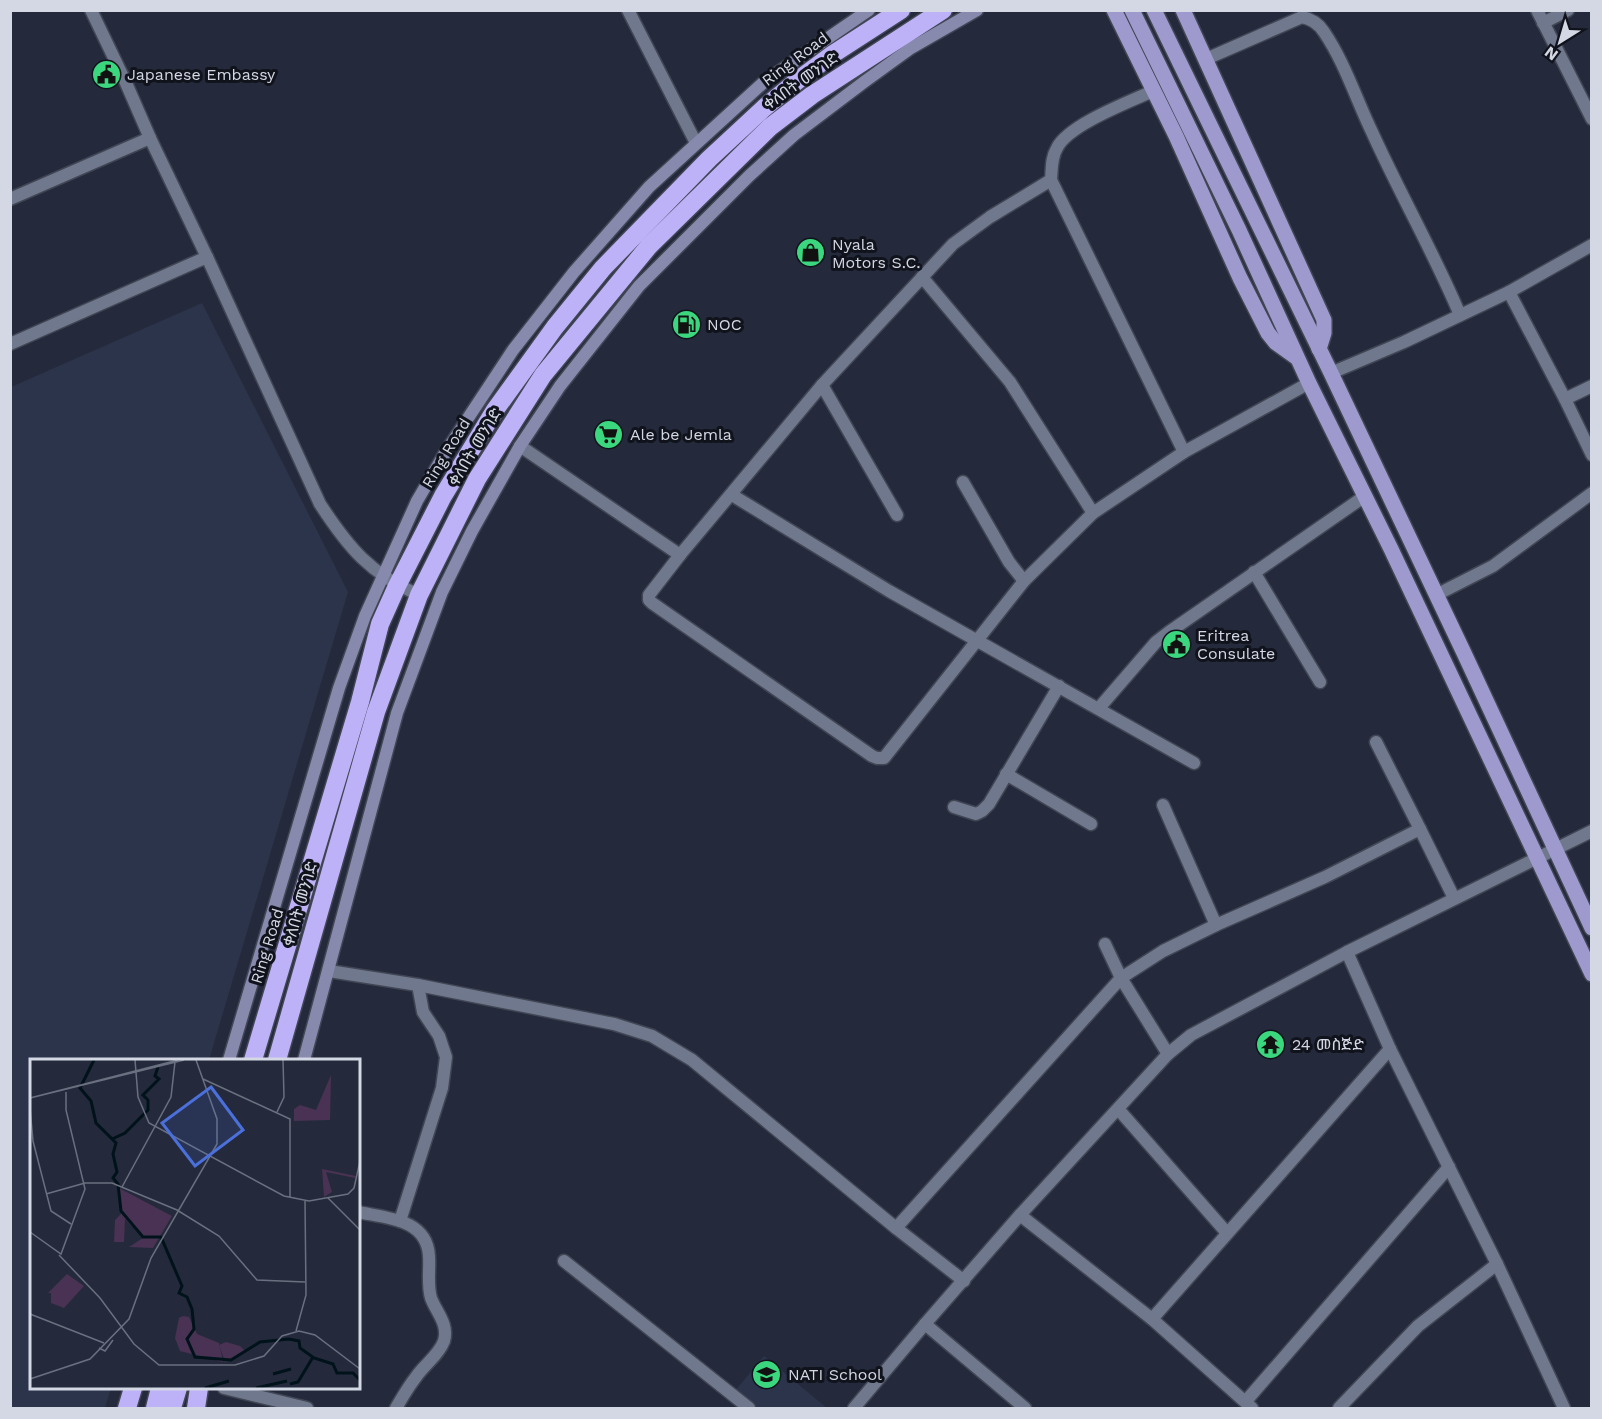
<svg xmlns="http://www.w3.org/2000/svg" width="1602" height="1419" viewBox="0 0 1602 1419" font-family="'Work Sans','Noto Sans Ethiopic',sans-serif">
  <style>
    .built { fill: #2c344b }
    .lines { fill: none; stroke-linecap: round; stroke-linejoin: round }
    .street-casing { stroke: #414654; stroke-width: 15 }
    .secondary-casing { stroke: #414654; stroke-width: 15 }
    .primary-casing { stroke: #414654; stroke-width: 18 }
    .highway-casing { stroke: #414654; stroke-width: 21 }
    .street { stroke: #70788d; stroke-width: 12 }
    .secondary { stroke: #8789ad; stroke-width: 12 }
    .primary { stroke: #9e9acd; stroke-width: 15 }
    .highway { stroke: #bdb1f8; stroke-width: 18 }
    .labels { text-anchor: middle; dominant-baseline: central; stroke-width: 6; stroke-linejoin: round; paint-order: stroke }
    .street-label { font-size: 16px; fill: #d4d8e4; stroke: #10131b }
    .poi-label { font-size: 16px; fill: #d4d8e4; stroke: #10131b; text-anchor: start }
    .inset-river { fill: none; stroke: #00121a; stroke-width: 3 }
    .inset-road { fill: none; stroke: #6a707f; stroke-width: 1.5 }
    .view { fill: #4b70db; fill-opacity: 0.15; stroke: #4b70db; stroke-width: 3 }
    .inset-edge { fill: none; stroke: #d4d8e4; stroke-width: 3 }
  </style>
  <rect width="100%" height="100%" fill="#242a3c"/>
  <!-- built -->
  <g class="built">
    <polygon points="202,303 348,592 209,1060 32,1060 32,1388 111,1388 105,1408 11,1408 11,387"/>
    <polygon points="764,1356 827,1408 755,1408 734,1392"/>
  </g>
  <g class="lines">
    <defs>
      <g id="street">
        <polyline points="628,10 696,143"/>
        <polyline points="1537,10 1592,119"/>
        <polyline points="1543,23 1568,10"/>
        <path d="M1206,59L1302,17C1312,19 1319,24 1324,32C1345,63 1356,99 1372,132C1400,194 1434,253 1460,315"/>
        <path d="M1153,91C1129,102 1068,125 1057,148C1051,158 1052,169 1051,180L1184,452"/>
        <polyline points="1051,180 990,217 953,244 822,385 680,555 649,595 649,600 652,603 872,756 877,758 884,758 1024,581 1093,513 1184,452 1309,383"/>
        <polyline points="10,199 150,138 126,83 91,10"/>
        <path d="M207,257L320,504C348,547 370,574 419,595"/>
        <polyline points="922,277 1010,382 1093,513"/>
        <polyline points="1509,292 1565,399 1592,455"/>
        <polyline points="10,344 207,257 150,138"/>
        <polyline points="1331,373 1404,342 1509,292 1592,245"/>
        <polyline points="822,385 897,515"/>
        <polyline points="1565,399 1592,386"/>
        <polyline points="520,446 680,555"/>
        <polyline points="963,482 1009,562 1024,581"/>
        <polyline points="732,495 889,591 1194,763"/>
        <polyline points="1254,572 1320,682"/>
        <polyline points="1436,595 1493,566 1592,493"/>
        <polyline points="1099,708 1156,642 1169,632 1365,496"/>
        <polyline points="1376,742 1420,829"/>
        <polyline points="1006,774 1091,824"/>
        <polyline points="1163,805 1216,925"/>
        <polyline points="954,807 976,814 982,811 989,804 1059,686"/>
        <polyline points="1105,944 1121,978 1168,1054"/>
        <polyline points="1347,952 1390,1049 1497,1264 1564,1408"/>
        <polyline points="329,971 418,985 614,1024 652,1036 692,1060 896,1228 1121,978 1163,951 1216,925 1325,877 1420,829 1454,898"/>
        <polyline points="1119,1110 1227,1233"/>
        <path d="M358,1212C387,1218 427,1219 429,1256C430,1270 427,1284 431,1298C436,1312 449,1324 444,1341C439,1355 424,1365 416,1377C408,1387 402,1398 396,1408"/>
        <polyline points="1020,1215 1152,1319 1252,1408"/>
        <polyline points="400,1221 442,1088 446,1057 439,1036 423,1012 418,985"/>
        <polyline points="896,1228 964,1281"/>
        <polyline points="564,1261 749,1408"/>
        <polyline points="1152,1319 1390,1049"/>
        <polyline points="925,1324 1025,1408"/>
        <polyline points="224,1388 307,1408"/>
        <polyline points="1246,1401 1449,1167"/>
        <polyline points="854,1408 925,1324 1020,1215 1168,1054 1191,1035 1347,952 1592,831"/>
        <polyline points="1339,1408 1418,1326 1497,1264"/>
      </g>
      <g id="secondary">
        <polyline points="229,1060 339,688 365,616 417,501 445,453 513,350 574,272 649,187 764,82 869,10"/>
        <polyline points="304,1060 397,713 442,592 472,531 520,446 560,386 639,286 749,176 794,135 864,82 911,48 977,10"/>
      </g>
      <g id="primary">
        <polyline points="1114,10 1176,136 1240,278 1268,333 1276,343 1297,358"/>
        <polyline points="1132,10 1239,230 1309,383 1391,549 1592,974"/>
        <polyline points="1154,10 1331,373 1464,653 1592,928"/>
        <polyline points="1183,10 1324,320 1324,333 1319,349"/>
      </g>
      <g id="highway">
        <polyline points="253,1060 360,702 380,624 397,586 443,496 495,410 555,327 603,268 709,159 764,108 798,80 833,54 901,10"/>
        <polyline points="277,1060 376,712 419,595 477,479 543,375 649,246 770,127 812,95 943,10"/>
        <polyline points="127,1408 133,1388"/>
        <polyline points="155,1408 160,1388"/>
        <polyline points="172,1408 178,1388"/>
        <polyline points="196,1408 199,1388"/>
      </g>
    </defs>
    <!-- street casing -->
    <use href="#street" class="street-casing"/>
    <!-- secondary casing -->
    <use href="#secondary" class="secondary-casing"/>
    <!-- primary casing -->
    <use href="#primary" class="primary-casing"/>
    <!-- highway casing -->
    <use href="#highway" class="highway-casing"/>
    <!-- street -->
    <use href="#street" class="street"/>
    <!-- secondary -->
    <use href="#secondary" class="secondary"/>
    <!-- primary -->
    <use href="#primary" class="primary"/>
    <!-- highway -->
    <use href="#highway" class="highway"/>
  </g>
  <!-- icons -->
  <defs>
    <symbol id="civic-disc" viewBox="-11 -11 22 22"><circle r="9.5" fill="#3bd77f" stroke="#10131b"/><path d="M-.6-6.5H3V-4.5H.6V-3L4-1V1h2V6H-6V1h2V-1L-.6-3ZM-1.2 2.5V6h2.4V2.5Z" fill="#111"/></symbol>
    <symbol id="shop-disc" viewBox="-11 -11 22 22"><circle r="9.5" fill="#3bd77f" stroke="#10131b"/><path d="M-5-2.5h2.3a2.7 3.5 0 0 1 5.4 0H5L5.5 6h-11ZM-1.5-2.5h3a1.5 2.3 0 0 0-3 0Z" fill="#111"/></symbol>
    <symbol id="fuel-disc" viewBox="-11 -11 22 22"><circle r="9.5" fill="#3bd77f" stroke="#10131b"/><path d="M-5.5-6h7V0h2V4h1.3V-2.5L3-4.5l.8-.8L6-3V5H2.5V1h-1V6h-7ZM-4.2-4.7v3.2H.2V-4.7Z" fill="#111"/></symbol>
    <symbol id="supermarket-disc" viewBox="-11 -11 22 22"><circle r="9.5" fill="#3bd77f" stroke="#10131b"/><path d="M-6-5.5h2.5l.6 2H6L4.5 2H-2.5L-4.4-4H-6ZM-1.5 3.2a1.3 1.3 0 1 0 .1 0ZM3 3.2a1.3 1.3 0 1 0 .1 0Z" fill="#111"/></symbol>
    <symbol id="temple-disc" viewBox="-11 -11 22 22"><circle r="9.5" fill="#3bd77f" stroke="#10131b"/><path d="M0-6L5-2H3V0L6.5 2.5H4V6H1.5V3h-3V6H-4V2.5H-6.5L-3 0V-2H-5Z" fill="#111"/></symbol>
    <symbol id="school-disc" viewBox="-11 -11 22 22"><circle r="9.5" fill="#3bd77f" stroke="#10131b"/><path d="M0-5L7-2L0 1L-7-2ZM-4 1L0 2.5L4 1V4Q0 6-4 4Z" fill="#111"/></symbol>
  </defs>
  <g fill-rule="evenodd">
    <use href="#civic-disc" x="90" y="58" width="33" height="33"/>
    <use href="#shop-disc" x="794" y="236" width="33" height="33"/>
    <use href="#fuel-disc" x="670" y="308" width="33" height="33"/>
    <use href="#supermarket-disc" x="592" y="418" width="33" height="33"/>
    <use href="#civic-disc" x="1160" y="628" width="33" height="33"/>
    <use href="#temple-disc" x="1254" y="1028" width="33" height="33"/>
    <use href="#school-disc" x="750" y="1358" width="33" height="33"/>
  </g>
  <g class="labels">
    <!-- street labels -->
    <g class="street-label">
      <text transform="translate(795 59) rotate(-37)">Ring Road</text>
      <text transform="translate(801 81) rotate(-35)">ቀለበት መንገድ</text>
      <text transform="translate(475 447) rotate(-59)">ቀለበት መንገድ</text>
      <text transform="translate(446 453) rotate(-59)">Ring Road</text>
      <text transform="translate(300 904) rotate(-74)">ቀለበት መንገድ</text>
      <text transform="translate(267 946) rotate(-73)">Ring Road</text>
    </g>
    <!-- poi labels -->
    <g class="poi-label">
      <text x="127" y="74">Japanese Embassy</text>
      <text x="832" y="244">Nyala<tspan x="832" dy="18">Motors S.C.</tspan></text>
      <text x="707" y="324">NOC</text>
      <text x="630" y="434">Ale be Jemla</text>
      <text x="1197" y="635">Eritrea<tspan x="1197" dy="18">Consulate</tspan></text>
      <text x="1292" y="1044">24 መስጅድ</text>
      <text x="788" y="1374">NATI School</text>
    </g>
  </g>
  <!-- overview -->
  <g transform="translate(30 1059)">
    <rect width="330" height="330" fill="#242a3c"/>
    <path d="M301,16L300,61L264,62V50L270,46L286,51ZM292,110L326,117L325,119L296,113L302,133L294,138ZM37,215L54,227L34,249L21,244V234H18Z" fill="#493253"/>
    <path d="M196,283L210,287L215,292L195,303L189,286Z" fill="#493253"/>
    <path d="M89,129L142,157L123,189L99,188L113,179L95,160L94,183H84L85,161L91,155ZM153,257L159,258L167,275L189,284L193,303L150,292L145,279L149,259Z" fill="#493253"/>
    <path class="inset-river" d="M64,1L50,29L61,42L66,64L86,84L83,95L87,113L83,119L88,125L91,152L113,178H131L152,227L149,234L157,238L162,250L164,270L157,280L165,298L201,301L230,283L259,280L269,282L270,289L284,299L303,305L307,314H323L330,321M82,80L95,74L118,51V41L113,36L129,20L125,17L128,8M243,315L261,310M260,325L268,323L283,298M175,329L199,322M226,329L257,322"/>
    <path class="inset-road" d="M105,1L108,38L119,64L254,137L279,142L318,135L324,129L330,102M173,20L260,60V139M0,39L154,1M0,39L148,1M0,49L3,82L21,152L41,165M247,53L254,38L253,1M53,124H82L147,151L189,177L227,221L275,223M92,128L141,38L145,3M16,135L55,124M298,139L330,171M0,173L31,195L55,130L36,51V33M29,196L70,239L104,285L129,306H205L234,297L252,277L269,272L285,276L330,310M0,255L74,284M266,272L276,236L275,141M69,289L75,292L83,281M0,320L60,300L99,260L121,199L187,85V60L166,1"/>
    <path class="view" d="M181,28L213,71L165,107L132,64Z"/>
    <rect width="330" height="330" class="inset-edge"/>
  </g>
  <!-- border -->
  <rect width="1602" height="1419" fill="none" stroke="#d4d8e4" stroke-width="24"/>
  <!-- north arrow -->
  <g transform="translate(1560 42) rotate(217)" stroke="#10131b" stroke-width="4.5" paint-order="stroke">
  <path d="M0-4.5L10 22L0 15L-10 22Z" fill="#d4d8e4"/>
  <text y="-9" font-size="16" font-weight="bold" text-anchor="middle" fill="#d4d8e4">N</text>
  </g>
</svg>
